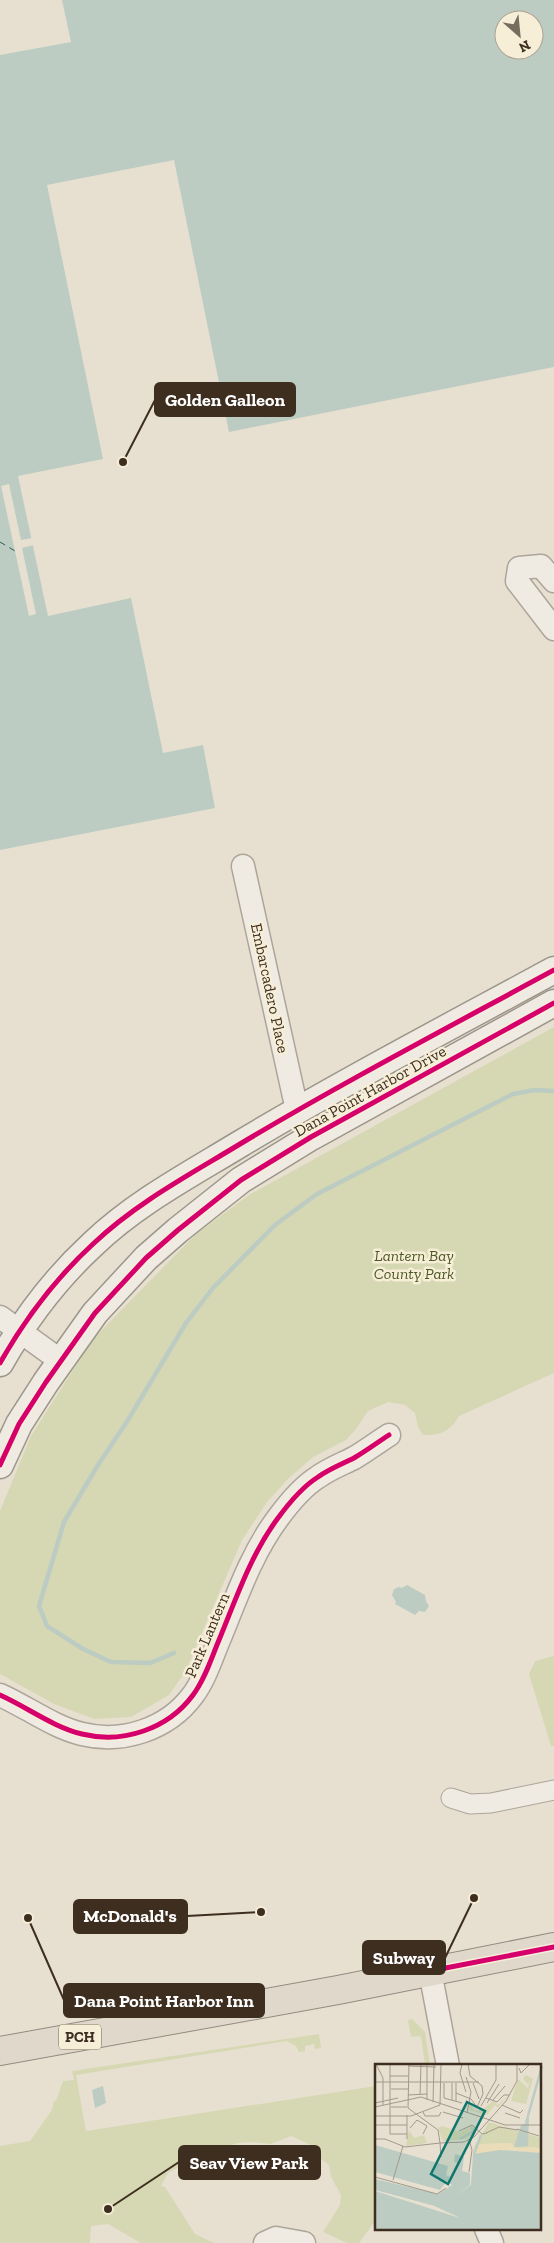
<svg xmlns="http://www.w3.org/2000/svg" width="554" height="2243" viewBox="0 0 554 2243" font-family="'Zilla Slab',serif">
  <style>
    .green { fill: #d6d7b3 }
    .water { fill: #bcccc2; fill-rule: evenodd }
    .pier { fill: #e7e0d1 }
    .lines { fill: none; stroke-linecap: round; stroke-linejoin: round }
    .stream { stroke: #bcccc2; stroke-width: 4.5 }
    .ferry { stroke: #2f5d5a; stroke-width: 1; stroke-dasharray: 6 5; stroke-linecap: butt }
    .minor-casing { stroke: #ada599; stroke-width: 21 }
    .tertiary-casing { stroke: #ada599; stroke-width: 25 }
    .secondary-casing { stroke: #9c958a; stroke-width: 29 }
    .trunk-casing { stroke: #928b80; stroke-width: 30 }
    .minor { stroke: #efebe3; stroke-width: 19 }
    .tertiary { stroke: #efebe3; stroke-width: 22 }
    .secondary { stroke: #efebe3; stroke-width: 26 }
    .trunk { stroke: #e0d9cb; stroke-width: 28 }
    .cycleway-casing { stroke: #f7eed8; stroke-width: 8 }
    .cycleway { stroke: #d6006c; stroke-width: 5 }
    .labels { text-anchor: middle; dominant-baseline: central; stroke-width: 5; stroke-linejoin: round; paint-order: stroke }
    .shield { fill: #f7eed8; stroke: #756857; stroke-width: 1 }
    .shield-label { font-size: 15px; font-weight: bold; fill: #3d2e20 }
    .street-label { font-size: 16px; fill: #3d2e20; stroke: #f7eed8 }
    .park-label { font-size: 16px; font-style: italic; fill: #4d5a26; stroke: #f7eed8 }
    .inset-river { fill: none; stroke: #bcccc2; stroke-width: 2.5 }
    .inset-road { fill: none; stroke: #a3998a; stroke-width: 1 }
    .view { fill: #0f766e; fill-opacity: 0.15; stroke: #0f766e; stroke-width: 2.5 }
    .inset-edge { fill: none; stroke: #3d2e20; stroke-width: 2.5 }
    .leader { fill: none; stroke: #3d2e20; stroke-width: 2 }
    .callout-dot { fill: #3d2e20; stroke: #f7eed8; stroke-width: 2 }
    .callout { fill: #3d2e20; stroke: #3d2e20; stroke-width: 2 }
    .callout-label { font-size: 18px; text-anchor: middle; font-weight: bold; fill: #fff }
  </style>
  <rect width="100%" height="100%" fill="#e7e0d1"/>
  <!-- green -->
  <g class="green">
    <path d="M554,1027V1373L459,1416C452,1430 440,1436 423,1435L418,1427L415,1413L405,1405L388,1402L368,1411L356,1429L346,1440L313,1457L287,1480L267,1502L242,1540L185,1672L169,1695L131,1717L94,1719L54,1704L0,1674V1511L31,1436L92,1340L196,1234L249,1195Z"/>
    <polygon points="554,1656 554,1746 551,1746 529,1674 535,1661"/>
    <polygon points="412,2019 425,2032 430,2065 425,2065 421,2036 411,2037 408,2020"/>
    <polygon points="319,2034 321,2048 315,2049 314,2044 305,2046 305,2051 299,2052 296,2046 287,2041 76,2075 86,2131 376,2086 376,2220 359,2243 347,2243 323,2232 340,2205 341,2195 331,2177 329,2165 320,2158 322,2150 291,2136 271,2144 251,2142 238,2143 225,2147 204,2158 197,2157 168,2173 161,2186 165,2187 195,2234 214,2243 141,2243 108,2224 91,2226 90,2243 0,2243 0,2146 30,2141 52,2110 54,2101 56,2101 63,2081 74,2080 72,2071"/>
  </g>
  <!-- water -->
  <g class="water">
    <path d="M62,0H554V367L229,432L174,160L47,185L103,459L18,476L48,616L131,598L163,753L203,745L215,808L0,850V55L71,42ZM504,20H534V50H504Z"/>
    <polygon points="407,1585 425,1595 426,1601 429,1606 425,1612 419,1611 415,1615 395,1604 396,1602 392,1595 394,1589 399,1587 402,1588"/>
    <polygon points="103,2086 106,2103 95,2108 92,2090"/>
  </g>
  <!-- pier -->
  <polygon class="pier" points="9,484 21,540 32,538 34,545 22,548 36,614 29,616 1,486"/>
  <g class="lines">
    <!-- stream -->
    <polyline class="stream" points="174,1653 150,1663 111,1662 83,1649 47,1626 39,1606 64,1522 98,1465 128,1420 186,1323 213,1288 275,1225 317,1194 513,1094 535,1090 554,1091"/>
    <!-- ferry -->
    <polyline class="ferry" points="0,542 15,551"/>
    <defs>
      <polyline id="minor" points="451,1798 470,1804 491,1803 554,1790"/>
      <g id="tertiary">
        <polyline points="554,581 541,566 519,568 517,581 554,629"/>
        <polyline points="243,866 297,1110"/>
        <polyline points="0,1317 61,1361"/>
        <path d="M0,1695C27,1707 53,1727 82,1734C123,1744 168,1729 193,1695C205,1679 211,1659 219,1640C236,1599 251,1554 278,1518C289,1503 302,1487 318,1477C329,1469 342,1464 354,1458C366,1451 378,1442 389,1435"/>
        <polyline points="430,1971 448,2066"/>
        <polyline points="486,2229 492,2243"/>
        <polyline points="265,2243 276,2238 304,2243"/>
      </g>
      <g id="secondary">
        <path d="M0,1363C25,1319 56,1278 93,1244C136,1203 189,1175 240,1144C342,1083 449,1027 554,970"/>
        <polyline points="0,1465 19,1424 46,1382 95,1313 146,1258 178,1230 241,1180 311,1137 554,1003"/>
      </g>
      <polyline id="trunk" points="0,2051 338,1990 554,1947"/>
    </defs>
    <!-- minor casing -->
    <use href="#minor" class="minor-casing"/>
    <!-- tertiary casing -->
    <use href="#tertiary" class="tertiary-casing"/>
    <!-- secondary casing -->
    <use href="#secondary" class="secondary-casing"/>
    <!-- trunk casing -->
    <use href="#trunk" class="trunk-casing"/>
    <!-- minor -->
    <use href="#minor" class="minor"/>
    <!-- tertiary -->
    <use href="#tertiary" class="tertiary"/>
    <!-- secondary -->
    <use href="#secondary" class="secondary"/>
    <!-- trunk -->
    <use href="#trunk" class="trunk"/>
    <defs>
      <g id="cycleway">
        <path d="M0,1363C25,1319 56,1278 93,1244C136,1203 189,1175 240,1144C342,1083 449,1027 554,970"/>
        <polyline points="0,1465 19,1424 46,1382 95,1313 146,1258 178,1230 241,1180 311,1137 554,1003"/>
        <path d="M0,1695C27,1707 53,1727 82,1734C123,1744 168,1729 193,1695C205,1679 211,1659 219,1640C236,1599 251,1554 278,1518C289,1503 302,1487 318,1477C329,1469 342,1464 354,1458C366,1451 378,1442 389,1435"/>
        <polyline points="430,1971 554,1947"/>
      </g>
    </defs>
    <!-- cycleway casing -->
    <use href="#cycleway" class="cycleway-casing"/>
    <!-- cycleway -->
    <use href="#cycleway" class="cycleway"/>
  </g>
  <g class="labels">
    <!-- shield labels -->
    <rect class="shield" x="59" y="2024.5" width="42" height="25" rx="4"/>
    <g class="shield-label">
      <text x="80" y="2037">PCH</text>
    </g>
    <!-- street labels -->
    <g class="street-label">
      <text transform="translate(270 988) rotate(78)">Embarcadero Place</text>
      <text transform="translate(370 1091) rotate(-29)">Dana Point Harbor Drive</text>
      <text transform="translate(207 1635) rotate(-67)">Park Lantern</text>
    </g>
    <!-- park labels -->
    <g class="park-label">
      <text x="414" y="1255">Lantern Bay<tspan x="414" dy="18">County Park</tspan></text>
    </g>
  </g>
  <!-- overview -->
  <g transform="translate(375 2064)">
    <rect width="166" height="166" fill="#e7e0d1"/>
    <path d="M151,11L158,15L151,40L136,37L143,15L153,24L155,17L153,21L148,15ZM132,32L123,44L120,41L112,51L94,46L95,39L99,46L104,47V41L107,46L118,37L123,41ZM114,58L166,74V89L138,86L105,89L98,84ZM67,62L85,68L96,62L102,67L92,75L68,77L63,64ZM34,66L39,74L49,71L52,79L31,82Z" fill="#d6d7b3"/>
    <path d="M125,79H136L142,84L160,83L166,85V89L138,86L98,90V84L105,80Z" fill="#eadcb9"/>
    <path d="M154,52L153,82L139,83L146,61L152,59ZM0,81L73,102L71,111L75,113L82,99L79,98L80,90L89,93L87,107L95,109V121L78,133L96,121L98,90L125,86L166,89V166H0V127L85,154L59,142L0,126V115L63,130L77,121L72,117L65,126L0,108Z" fill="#bcccc2"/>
    <path d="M0,126L59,142L85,154L58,144Z" fill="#e7e0d1"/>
    <path class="inset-river" d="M151,59L167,2M85,75L99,67L96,63M99,90L106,71M82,102L79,124L71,136L74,141L93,154L94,166"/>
    <path class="inset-road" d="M1,0L8,14V41M15,0V70H32M34,0L33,44L63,66L65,79L89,78L99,73L131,37L142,17V0M87,0L85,9L91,28M93,0L95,12L107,22L108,30L102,43M33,2L61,3M144,4L146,9L155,0M0,9V69M15,12H33M91,13L96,28L92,49M0,18H104M69,19V34L87,39M77,19V36M81,19V37M98,19L104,35M16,25H33M81,29L96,35L102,43M33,31L52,30M45,31L46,0M111,34L122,38L129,31H134M52,36V0M118,36L130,22M58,38L59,0M0,39L23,34M112,39L124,20M65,41L66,0M127,41L145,49L148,46M106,42L121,16V0M0,43L46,33L130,61H167M16,43H32M48,48L50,52H64L66,48M68,48L88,54M130,49L145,54M0,52H36L65,41M0,61H32M35,64L42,56L52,62L48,70M142,65L164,72M84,67L97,61L107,70L112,69M111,69L124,63L143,66M0,75H10L30,83L65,79L66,93M32,75V51M94,108L97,86L94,75M0,113L62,130L71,124M18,116L28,82"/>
    <path class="view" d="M92,38L110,47L73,120L56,110Z"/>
    <rect width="166" height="166" class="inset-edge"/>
  </g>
  <!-- callouts -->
  <path class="leader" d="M123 462L155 400M261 1912L187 1916M474 1898L445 1958M28 1918L64 2000M108 2209L179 2162"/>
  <g class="callout-dot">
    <circle cx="123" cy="462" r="5"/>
    <circle cx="261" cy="1912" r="5"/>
    <circle cx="474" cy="1898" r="5"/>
    <circle cx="28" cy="1918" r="5"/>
    <circle cx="108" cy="2209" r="5"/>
  </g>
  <g class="callout">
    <rect x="155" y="383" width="140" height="33" rx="5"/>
    <rect x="74" y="1900" width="113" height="33" rx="5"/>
    <rect x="363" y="1941" width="82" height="33" rx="5"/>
    <rect x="64" y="1984" width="200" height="33" rx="5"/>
    <rect x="179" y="2146" width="141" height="33" rx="5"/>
  </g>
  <g class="callout-label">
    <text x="225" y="406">Golden Galleon</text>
    <text x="130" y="1922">McDonald's</text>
    <text x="404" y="1964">Subway</text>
    <text x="164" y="2007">Dana Point Harbor Inn</text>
    <text x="249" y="2169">Seav View Park</text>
  </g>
  <!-- north arrow -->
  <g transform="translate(519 35) rotate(153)"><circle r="24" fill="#f7eed8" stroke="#ada18e"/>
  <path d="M0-4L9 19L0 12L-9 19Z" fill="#786c5e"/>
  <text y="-8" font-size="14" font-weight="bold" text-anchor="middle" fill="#3d2e20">N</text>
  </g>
</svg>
